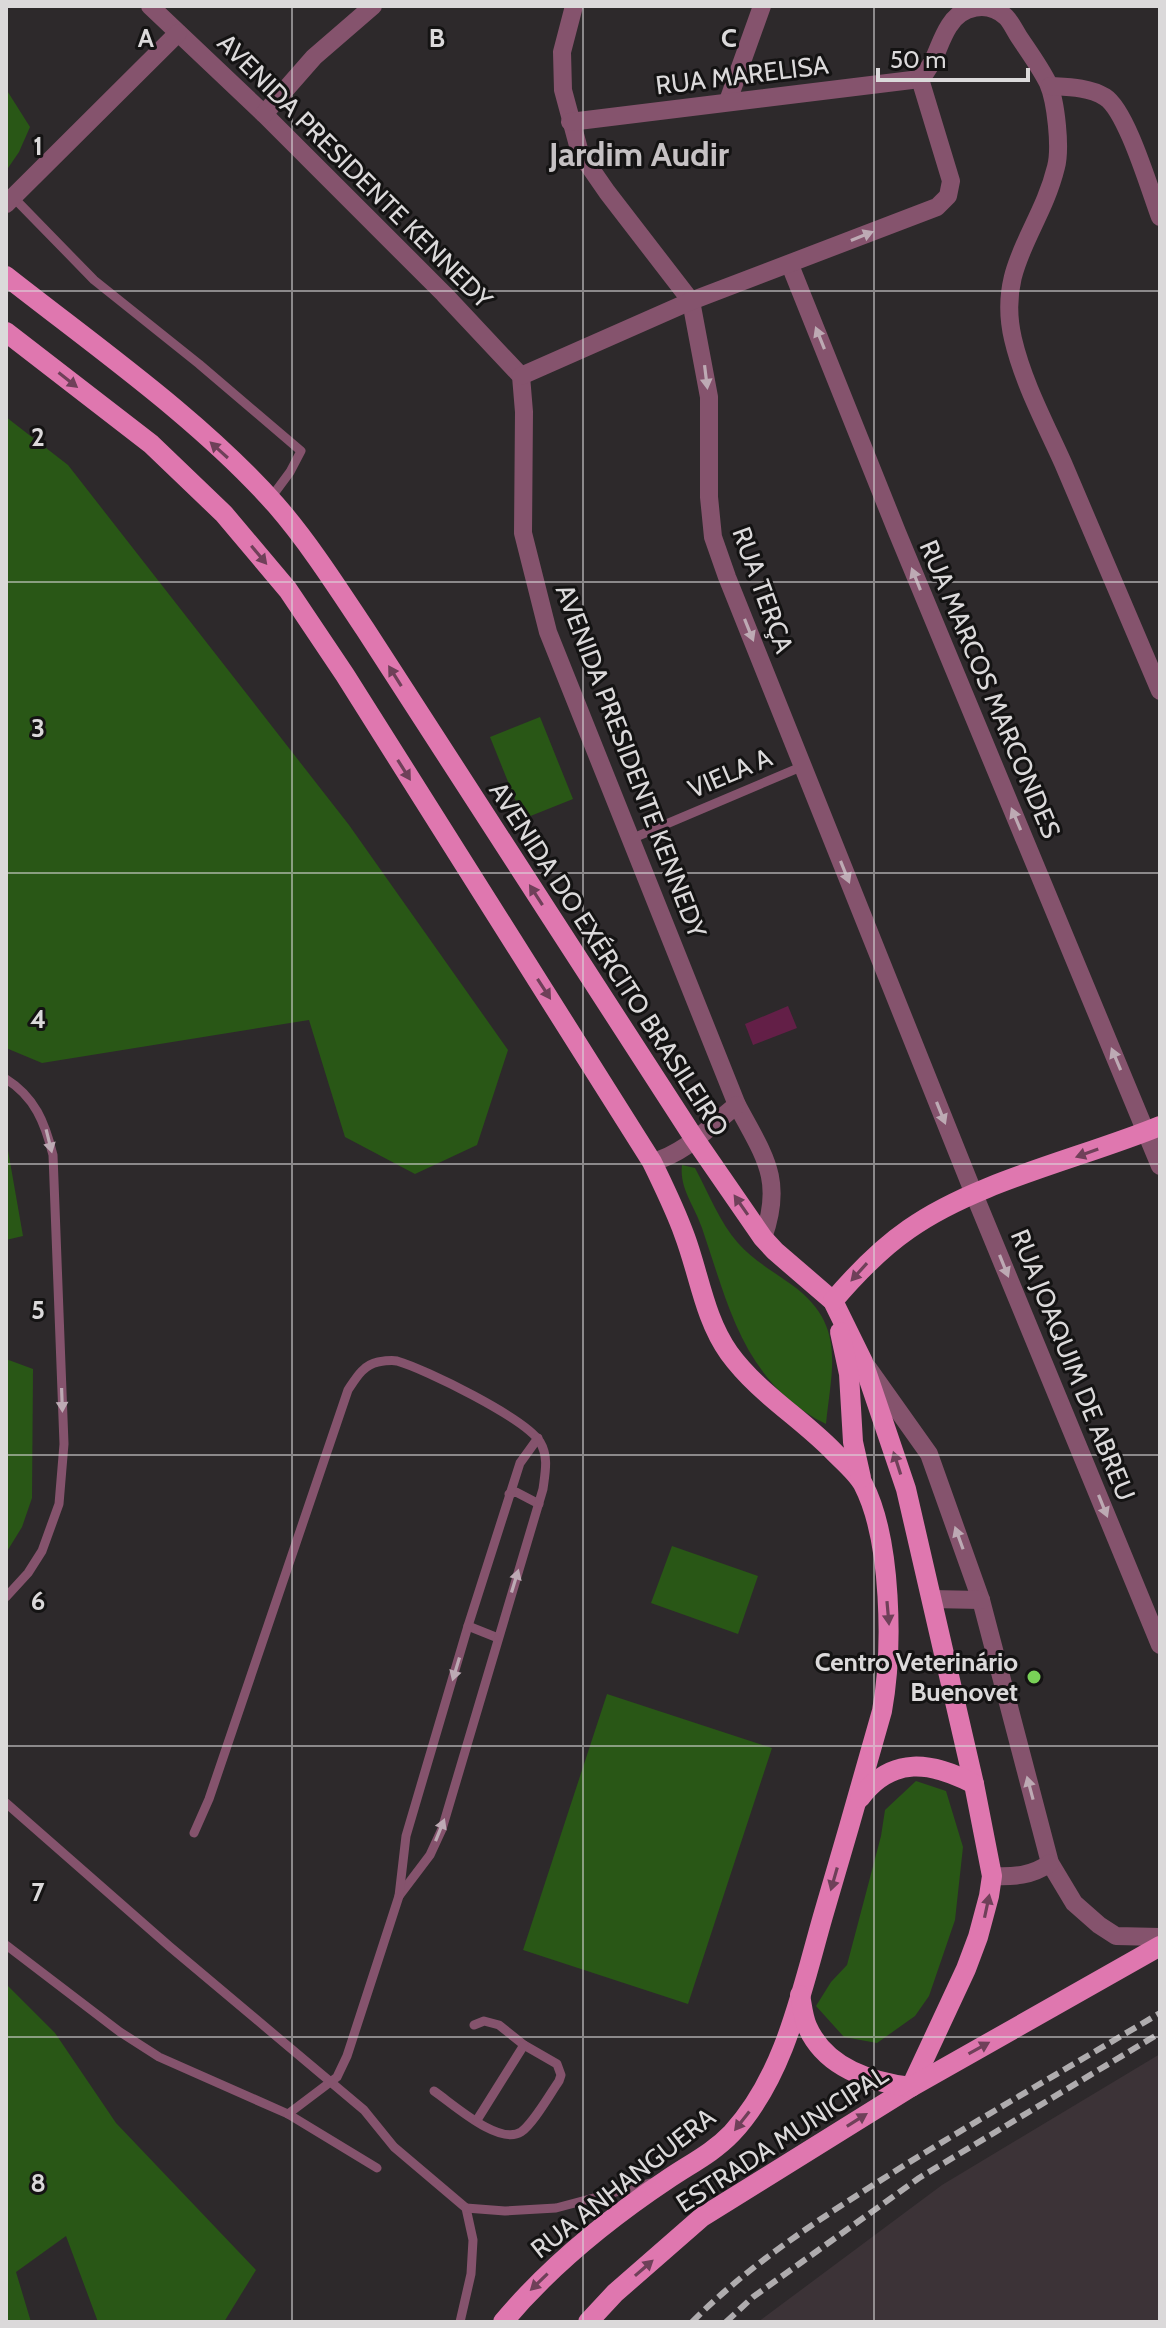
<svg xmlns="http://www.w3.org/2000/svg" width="1166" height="2328" viewBox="0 0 1166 2328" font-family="Cabin,sans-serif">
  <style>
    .built { fill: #3c3337 }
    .green { fill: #295716 }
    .building { fill: #631f47 }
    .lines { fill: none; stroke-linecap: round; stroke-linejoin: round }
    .service { stroke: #85536d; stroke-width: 9 }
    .minor { stroke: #85536d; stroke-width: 18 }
    .primary { stroke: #df77af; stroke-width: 20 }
    .rail { stroke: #afacae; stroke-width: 6; stroke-dasharray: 12 6; stroke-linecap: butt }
    .oneway { fill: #bdaab4 }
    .oneway2 { fill: #6f4059 }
    .grid { fill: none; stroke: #dbd9da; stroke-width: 2; stroke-opacity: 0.55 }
    .poi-dot { fill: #79d157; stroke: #141313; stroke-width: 3 }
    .labels { text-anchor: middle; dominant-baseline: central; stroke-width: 6; stroke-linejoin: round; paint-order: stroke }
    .street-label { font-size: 26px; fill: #dbd9da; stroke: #141313 }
    .poi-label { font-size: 26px; font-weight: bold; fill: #dbd9da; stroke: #141313; text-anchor: end }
    .district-label { font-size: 34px; font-weight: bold; fill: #c5c1c3; stroke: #141313 }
    .grid-label { font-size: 26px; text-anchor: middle; font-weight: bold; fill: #dbd9da; stroke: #141313; stroke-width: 6; stroke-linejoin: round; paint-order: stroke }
  </style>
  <rect width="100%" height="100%" fill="#2d292b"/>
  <!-- built -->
  <polygon class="built" points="1160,2054 1160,2322 758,2322 942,2185"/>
  <!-- green -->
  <g class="green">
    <polygon points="6,89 30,127 19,152 6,171"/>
    <polygon points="6,417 68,465 349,825 508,1050 477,1145 415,1174 345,1137 309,1020 42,1063 6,1048"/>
    <polygon points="540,717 573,799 523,819 490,737"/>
    <polygon points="6,1139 23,1236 6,1240"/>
    <path d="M682,1165L695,1168C708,1192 720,1223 738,1243C753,1260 774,1272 792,1285C846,1324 832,1366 826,1424C744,1383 729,1307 702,1228C695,1207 679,1188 682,1165Z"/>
    <polygon points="6,1359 33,1369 32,1498 22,1527 6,1553"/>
    <polygon points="672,1546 758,1576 738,1634 651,1603"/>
    <polygon points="607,1694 772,1748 688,2004 523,1950"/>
    <polygon points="916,1781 946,1791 963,1847 955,1920 929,1996 915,2016 877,2043 844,2037 816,2006 831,1982 847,1965 881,1836 885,1810"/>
    <polygon points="6,1984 55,2033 116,2123 256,2270 224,2322 98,2322 66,2236 16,2272 31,2322 6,2322"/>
  </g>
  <!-- building -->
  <polygon class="building" points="788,1006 797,1028 753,1045 745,1024"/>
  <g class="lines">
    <!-- service -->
    <g class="service">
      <polyline points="13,197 94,280 199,364 301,451 290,472 270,499"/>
      <polyline points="631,839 803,766"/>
      <path d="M6,1079C35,1097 45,1123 53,1155L64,1444L59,1504L42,1551L28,1573L6,1597"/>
      <polyline points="509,1494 516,1492 539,1504"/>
      <polyline points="468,1626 498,1638"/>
      <polyline points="6,1803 169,1946 364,2110 394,2147 466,2208 473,2240 471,2274 460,2322"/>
      <path d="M194,1833L209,1799L348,1390C356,1378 363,1365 378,1362C384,1361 392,1360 397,1361C425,1369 525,1418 540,1442C549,1457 545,1473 543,1489L442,1829L430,1855L399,1896"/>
      <polyline points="6,1945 120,2032 159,2057 288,2114 377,2168"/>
      <path d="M434,2091C453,2104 499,2146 521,2132C533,2124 550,2094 559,2081L561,2075L557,2064L524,2045L499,2025L484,2021L474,2025"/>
      <polyline points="288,2114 337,2077 347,2056 399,1896 406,1836 468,1626 520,1463 538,1438"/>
      <polyline points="477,2120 524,2045"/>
      <polyline points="466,2208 505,2211 556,2208 650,2183"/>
    </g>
    <!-- minor -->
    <g class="minor">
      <path d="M150,6L264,114L444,294L521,376L524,412L523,533L548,632L737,1105C764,1156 784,1179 763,1238"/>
      <polyline points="574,6 562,52 563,90 580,153 607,192 691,301 709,397 709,497 713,537 727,577 974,1194 1160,1645"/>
      <path d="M920,79C937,61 937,45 949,26C961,6 988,0 1006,17C1011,22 1015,31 1019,37C1029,52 1040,67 1048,83C1056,101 1061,148 1056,167C1040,232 996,266 1013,339C1023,382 1045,423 1063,463C1095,539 1127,615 1160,691"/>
      <path d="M1050,86C1068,87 1089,87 1105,97C1127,111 1150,191 1160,217"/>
      <polyline points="728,101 762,6"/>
      <polyline points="264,114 314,57 373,6"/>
      <polyline points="570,122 920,79"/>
      <polyline points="6,204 178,33"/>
      <polyline points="790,265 897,532 1160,1166"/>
      <polyline points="521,376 691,301 937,207 948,196 951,181 920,79"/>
      <path d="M652,1162C685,1154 711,1125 737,1105"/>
      <polyline points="868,1368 929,1454 981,1600 1050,1863 1074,1903 1099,1925 1116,1936 1160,1937"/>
      <polyline points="931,1599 981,1600"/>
      <path d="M992,1876C1013,1877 1032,1876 1050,1863"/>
    </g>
    <!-- primary -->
    <g class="primary">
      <path d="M6,276C95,346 201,420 276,505C309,543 337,587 365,629L694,1138L763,1238L775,1251L833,1301L863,1362L906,1489L974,1784L992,1876L989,1896L978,1937L966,1969L911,2087L702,2217L615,2293L588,2322"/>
      <path d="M6,332L151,444L224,514L288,590L345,675L652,1162C663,1185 675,1209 684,1234C699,1273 704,1318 729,1353C758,1393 800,1417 834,1452C844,1462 857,1473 863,1484C892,1540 893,1650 882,1711C863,1779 843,1848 823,1916C802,1989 785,2076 732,2133C713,2153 690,2164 668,2179C608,2219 549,2267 503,2322"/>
      <path d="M833,1301C856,1274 880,1249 909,1229C977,1181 1082,1158 1160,1126"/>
      <polyline points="840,1332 849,1374 853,1442 861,1478"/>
      <path d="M860,1798C892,1755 932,1762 974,1784"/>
      <path d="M800,1995C802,2005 803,2017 807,2026C825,2068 870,2082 911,2087L1160,1946"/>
    </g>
    <!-- rail -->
    <g class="rail">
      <path d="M692,2322C756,2258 832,2211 908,2163C991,2112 1076,2063 1160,2013"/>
      <polyline points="726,2322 753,2297 919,2178 1160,2033"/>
    </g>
  </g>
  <!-- one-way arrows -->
  <defs><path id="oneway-solid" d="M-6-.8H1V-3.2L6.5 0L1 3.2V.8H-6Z" transform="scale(2)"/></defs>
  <g class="oneway">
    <use href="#oneway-solid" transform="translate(862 236) rotate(-22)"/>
    <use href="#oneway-solid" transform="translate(820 338) rotate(-112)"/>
    <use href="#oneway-solid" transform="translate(706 377) rotate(83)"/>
    <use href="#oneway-solid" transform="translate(916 579) rotate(-112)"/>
    <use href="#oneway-solid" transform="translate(749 630) rotate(68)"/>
    <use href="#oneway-solid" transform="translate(1016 819) rotate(-113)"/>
    <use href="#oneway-solid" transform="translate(845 872) rotate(68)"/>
    <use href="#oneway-solid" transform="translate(1116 1059) rotate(-113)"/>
    <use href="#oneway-solid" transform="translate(941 1113) rotate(68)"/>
    <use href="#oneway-solid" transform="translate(49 1141) rotate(76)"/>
    <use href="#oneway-solid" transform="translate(1004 1266) rotate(68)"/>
    <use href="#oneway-solid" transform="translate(62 1400) rotate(88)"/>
    <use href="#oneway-solid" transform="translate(1103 1506) rotate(68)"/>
    <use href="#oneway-solid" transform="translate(959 1538) rotate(-110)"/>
    <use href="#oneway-solid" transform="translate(515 1581) rotate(-73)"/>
    <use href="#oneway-solid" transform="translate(456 1669) rotate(107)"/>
    <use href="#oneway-solid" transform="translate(1030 1788) rotate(-105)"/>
    <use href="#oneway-solid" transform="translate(440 1830) rotate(-68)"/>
  </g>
  <g class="oneway2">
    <use href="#oneway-solid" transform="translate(68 380) rotate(38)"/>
    <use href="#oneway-solid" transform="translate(219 450) rotate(-138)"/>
    <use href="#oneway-solid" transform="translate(259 555) rotate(50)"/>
    <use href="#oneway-solid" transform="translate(395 676) rotate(-122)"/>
    <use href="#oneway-solid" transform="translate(404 770) rotate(58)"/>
    <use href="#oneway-solid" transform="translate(536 895) rotate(-123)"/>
    <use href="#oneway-solid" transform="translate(544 989) rotate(57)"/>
    <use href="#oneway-solid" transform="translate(1087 1153) rotate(160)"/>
    <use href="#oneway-solid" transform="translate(741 1205) rotate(-125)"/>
    <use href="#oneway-solid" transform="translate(859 1272) rotate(132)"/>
    <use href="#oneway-solid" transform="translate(897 1463) rotate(-108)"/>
    <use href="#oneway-solid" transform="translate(888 1613) rotate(85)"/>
    <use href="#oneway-solid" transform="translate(834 1879) rotate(106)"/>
    <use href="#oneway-solid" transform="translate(987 1906) rotate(-78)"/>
    <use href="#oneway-solid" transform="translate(979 2048) rotate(-29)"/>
    <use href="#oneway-solid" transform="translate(857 2120) rotate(-32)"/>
    <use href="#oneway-solid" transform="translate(742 2121) rotate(128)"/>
    <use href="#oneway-solid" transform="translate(644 2268) rotate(-41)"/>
    <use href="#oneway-solid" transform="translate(539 2282) rotate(136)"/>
  </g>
  <!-- grid -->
  <path class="grid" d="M292,6V2322M583,6V2322M874,6V2322M6,291H1160M6,582H1160M6,873H1160M6,1164H1160M6,1455H1160M6,1746H1160M6,2037H1160"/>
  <!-- markers -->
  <circle class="poi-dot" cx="1034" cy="1677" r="8"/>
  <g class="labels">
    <!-- street labels -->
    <g class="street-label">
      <text transform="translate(742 75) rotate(-7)">RUA MARELISA</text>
      <text transform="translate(355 171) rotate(45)">AVENIDA PRESIDENTE KENNEDY</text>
      <text transform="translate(763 590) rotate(70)">RUA TERÇA</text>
      <text transform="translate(990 689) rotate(67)">RUA MARCOS MARCONDES</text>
      <text transform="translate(631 761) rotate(69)">AVENIDA PRESIDENTE KENNEDY</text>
      <text transform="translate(730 773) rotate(-23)">VIELA A</text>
      <text transform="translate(609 959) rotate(57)">AVENIDA DO EXÉRCITO BRASILEIRO</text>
      <text transform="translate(1073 1365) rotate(68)">RUA JOAQUIM DE ABREU</text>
      <text transform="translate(782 2139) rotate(-33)">ESTRADA MUNICIPAL</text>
      <text transform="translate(623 2183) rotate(-38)">RUA ANHANGUERA</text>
    </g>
    <!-- poi labels -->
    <g class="poi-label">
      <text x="1018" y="1662">Centro Veterinário<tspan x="1018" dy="30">Buenovet</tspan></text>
    </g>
    <!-- district labels -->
    <g class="district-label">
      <text x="639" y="154">Jardim Audir</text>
    </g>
  </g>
  <g class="grid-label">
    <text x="146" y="47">A</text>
    <text x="437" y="47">B</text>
    <text x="729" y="47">C</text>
    <text x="38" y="155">1</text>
    <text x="38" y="446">2</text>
    <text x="38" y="737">3</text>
    <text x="38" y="1028">4</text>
    <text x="38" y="1319">5</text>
    <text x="38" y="1610">6</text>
    <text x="38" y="1901">7</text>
    <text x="38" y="2192">8</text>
  </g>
  <!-- border -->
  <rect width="1166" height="2328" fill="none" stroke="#dbd9da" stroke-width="16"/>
  <!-- scale -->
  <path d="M878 68v12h150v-12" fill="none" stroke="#dbd9da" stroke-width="4"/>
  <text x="890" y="68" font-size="24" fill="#dbd9da" stroke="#141313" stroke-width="6" paint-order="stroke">50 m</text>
</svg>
